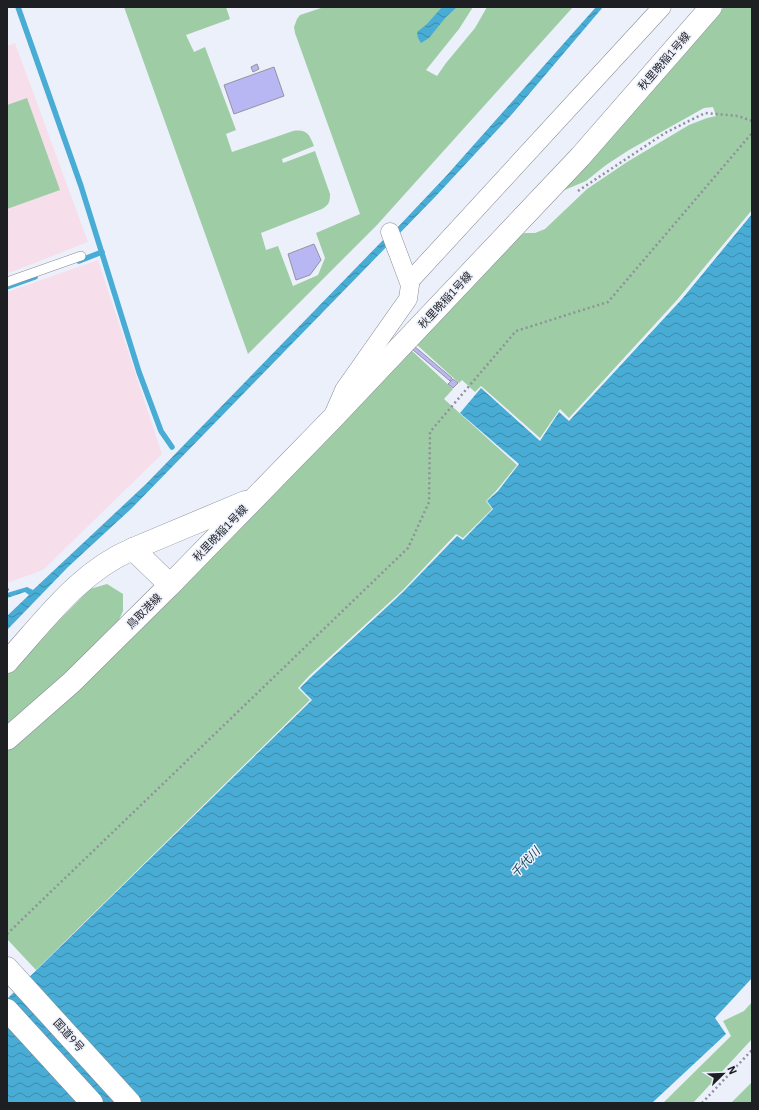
<svg xmlns="http://www.w3.org/2000/svg" width="759" height="1110" viewBox="0 0 759 1110" font-family="'IBM Plex Sans','Noto Sans JP',sans-serif">
  <style>
    .commercial { fill: #f6dfeb }
    .green { fill: #9ecda5 }
    .water { fill: url(#water-waves) }
    .lines { fill: none; stroke-linecap: round; stroke-linejoin: round }
    .stream { stroke: #48acd4; stroke-width: 5.5 }
    .building { fill: #b9b6f4; stroke: #93939d }
    .lane-casing { stroke: #888b96; stroke-width: 10 }
    .street-casing { stroke: #888b96; stroke-width: 19 }
    .secondary-casing { stroke: #888b96; stroke-width: 23 }
    .primary-casing { stroke: #888b96; stroke-width: 23 }
    .highway-casing { stroke: #888b96; stroke-width: 23 }
    .path { stroke: #8e9199; stroke-width: 2.5; stroke-dasharray: 2 3; stroke-linecap: butt }
    .lane { stroke: #fff; stroke-width: 9 }
    .street { stroke: #fff; stroke-width: 18 }
    .secondary { stroke: #fff; stroke-width: 22 }
    .primary { stroke: #fff; stroke-width: 22 }
    .highway { stroke: #fff; stroke-width: 22 }
    .labels { text-anchor: middle; dominant-baseline: central; stroke-width: 3; stroke-linejoin: round; paint-order: stroke }
    .street-label { font-size: 11px; fill: #1d1f23; stroke: #ecf0fb }
    .water-label { font-size: 12px; font-style: italic; fill: #164152; stroke: #ecf0fb }
  </style>
  <defs>
    <pattern id="water-waves" width="16" height="10" patternUnits="userSpaceOnUse"><rect width="16" height="10" fill="#48acd4"/><path d="M0 5q4-4 8 0t8 0" fill="none" stroke="#3b8bac"/></pattern>
  </defs>
  <rect width="100%" height="100%" fill="#ecf0fb"/>
  <!-- commercial -->
  <g class="commercial">
    <polygon points="15,43 88,242 9,273 7,268 7,46"/>
    <polygon points="98,260 162,454 43,570 7,583 7,292"/>
  </g>
  <!-- green -->
  <g class="green">
    <path d="M124,7H226L230,19L186,35L194,52L205,47L236,130L226,134L232,152L293,131C307,129 309,134 314,146L282,159L283,163L315,151L330,194C330,202 329,205 322,209L261,233L266,250L278,246L293,286L318,275L325,258L316,233L360,214L295,33L294,27L297,19L300,15L324,7H473L459,29L426,70L437,76L446,63L475,28L487,7H573L377,225L248,354Z"/>
    <polygon points="724,7 752,7 752,210 677,300 569,418 560,409 540,438 481,386 475,392 462,380 459,383 416,344 518,235 525,233 535,233 545,229 587,189 627,162 689,125 707,118 716,116 713,107 704,108 629,150 606,165 586,181 555,194 677,63"/>
    <polygon points="27,98 60,190 7,209 7,105"/>
    <path d="M411,350L453,389L444,399L517,465L496,491L486,501L492,509L463,538L456,534L403,590L309,676L298,688L310,700L36,970L7,939V751C151,627 281,488 411,350Z"/>
    <polygon points="107,584 123,594 123,611 118,622 87,653 7,728 7,673 90,589"/>
    <polygon points="752,1002 752,1039 693,1103 663,1103 731,1036 723,1021 744,1011"/>
    <polygon points="752,1082 752,1103 731,1103"/>
  </g>
  <!-- water -->
  <g class="water">
    <polygon points="442,7 457,7 446,17 429,38 421,43 418,38 417,32 427,24"/>
    <polygon points="596,7 603,7 513,113 435,197 132,508 68,567 7,630 7,616 29,595 25,592 7,598 7,593 27,587 33,590 146,484 385,238 397,228 447,175"/>
    <polygon points="752,214 752,978 715,1018 726,1034 652,1103 7,1103 7,999 312,700 300,688 310,678 402,593 457,536 463,540 493,509 487,501 498,491 519,464 460,413 481,388 540,441 559,412 569,421 682,299"/>
  </g>
  <g class="lines">
    <!-- stream -->
    <g class="stream">
      <polyline points="18,7 81,186 139,372 161,431 172,447"/>
      <polyline points="79,261 102,252"/>
      <polyline points="7,287 35,277"/>
    </g>
  </g>
  <!-- building -->
  <g class="building">
    <polygon points="257,64 259,69 253,72 251,67"/>
    <polygon points="274,67 284,96 234,114 224,85"/>
    <polygon points="314,244 321,260 310,275 296,280 288,254"/>
    <polygon points="414,346 452,378 450,381 412,349"/>
    <polygon points="453,379 458,383 453,388 448,384"/>
  </g>
  <g class="lines">
    <defs>
      <polyline id="lane" points="7,282 81,256"/>
      <g id="street">
        <polyline points="409,282 662,7"/>
        <polyline points="334,413 344,390 408,299 410,285 390,232"/>
      </g>
      <g id="secondary">
        <polyline points="133,549 245,502"/>
        <polyline points="170,585 331,420 580,157 711,7"/>
      </g>
      <path id="primary" d="M7,662C45,620 80,571 133,549L170,585L72,682L7,739"/>
      <g id="highway">
        <polyline points="7,968 130,1103"/>
        <polyline points="7,1010 92,1103"/>
      </g>
    </defs>
    <!-- lane casing -->
    <use href="#lane" class="lane-casing"/>
    <!-- street casing -->
    <use href="#street" class="street-casing"/>
    <!-- secondary casing -->
    <use href="#secondary" class="secondary-casing"/>
    <!-- primary casing -->
    <use href="#primary" class="primary-casing"/>
    <!-- highway casing -->
    <use href="#highway" class="highway-casing"/>
    <!-- path -->
    <g class="path">
      <polyline points="578,191 665,133 705,113 738,116 752,121"/>
      <polyline points="7,590 11,588"/>
      <polyline points="7,934 408,548 429,502 430,432 516,331 608,302 752,133"/>
      <polyline points="702,1103 752,1050"/>
    </g>
    <!-- lane -->
    <use href="#lane" class="lane"/>
    <!-- street -->
    <use href="#street" class="street"/>
    <!-- secondary -->
    <use href="#secondary" class="secondary"/>
    <!-- primary -->
    <use href="#primary" class="primary"/>
    <!-- highway -->
    <use href="#highway" class="highway"/>
  </g>
  <g class="labels">
    <!-- street labels -->
    <g class="street-label">
      <text transform="translate(664 61) rotate(-49)">秋里晩稲1号線</text>
      <text transform="translate(445 300) rotate(-47)">秋里晩稲1号線</text>
      <text transform="translate(220 533) rotate(-46)">秋里晩稲1号線</text>
      <text transform="translate(144 611) rotate(-45)">鳥取港線</text>
      <text transform="translate(69 1035) rotate(48)">国道9号</text>
    </g>
    <!-- water labels -->
    <g class="water-label">
      <text transform="translate(525 862) rotate(-47)">千代川</text>
    </g>
  </g>
  <!-- border -->
  <rect width="759" height="1110" fill="none" stroke="#1d1f23" stroke-width="16"/>
  <!-- north arrow -->
  <g transform="translate(723 1074) rotate(67)" stroke="#ecf0fb" stroke-width="3" paint-order="stroke">
  <path d="M0-3L7 15L0 10L-7 15Z" fill="#1d1f23"/>
  <text y="-6" font-size="11" font-weight="bold" text-anchor="middle" fill="#1d1f23">N</text>
  </g>
</svg>
